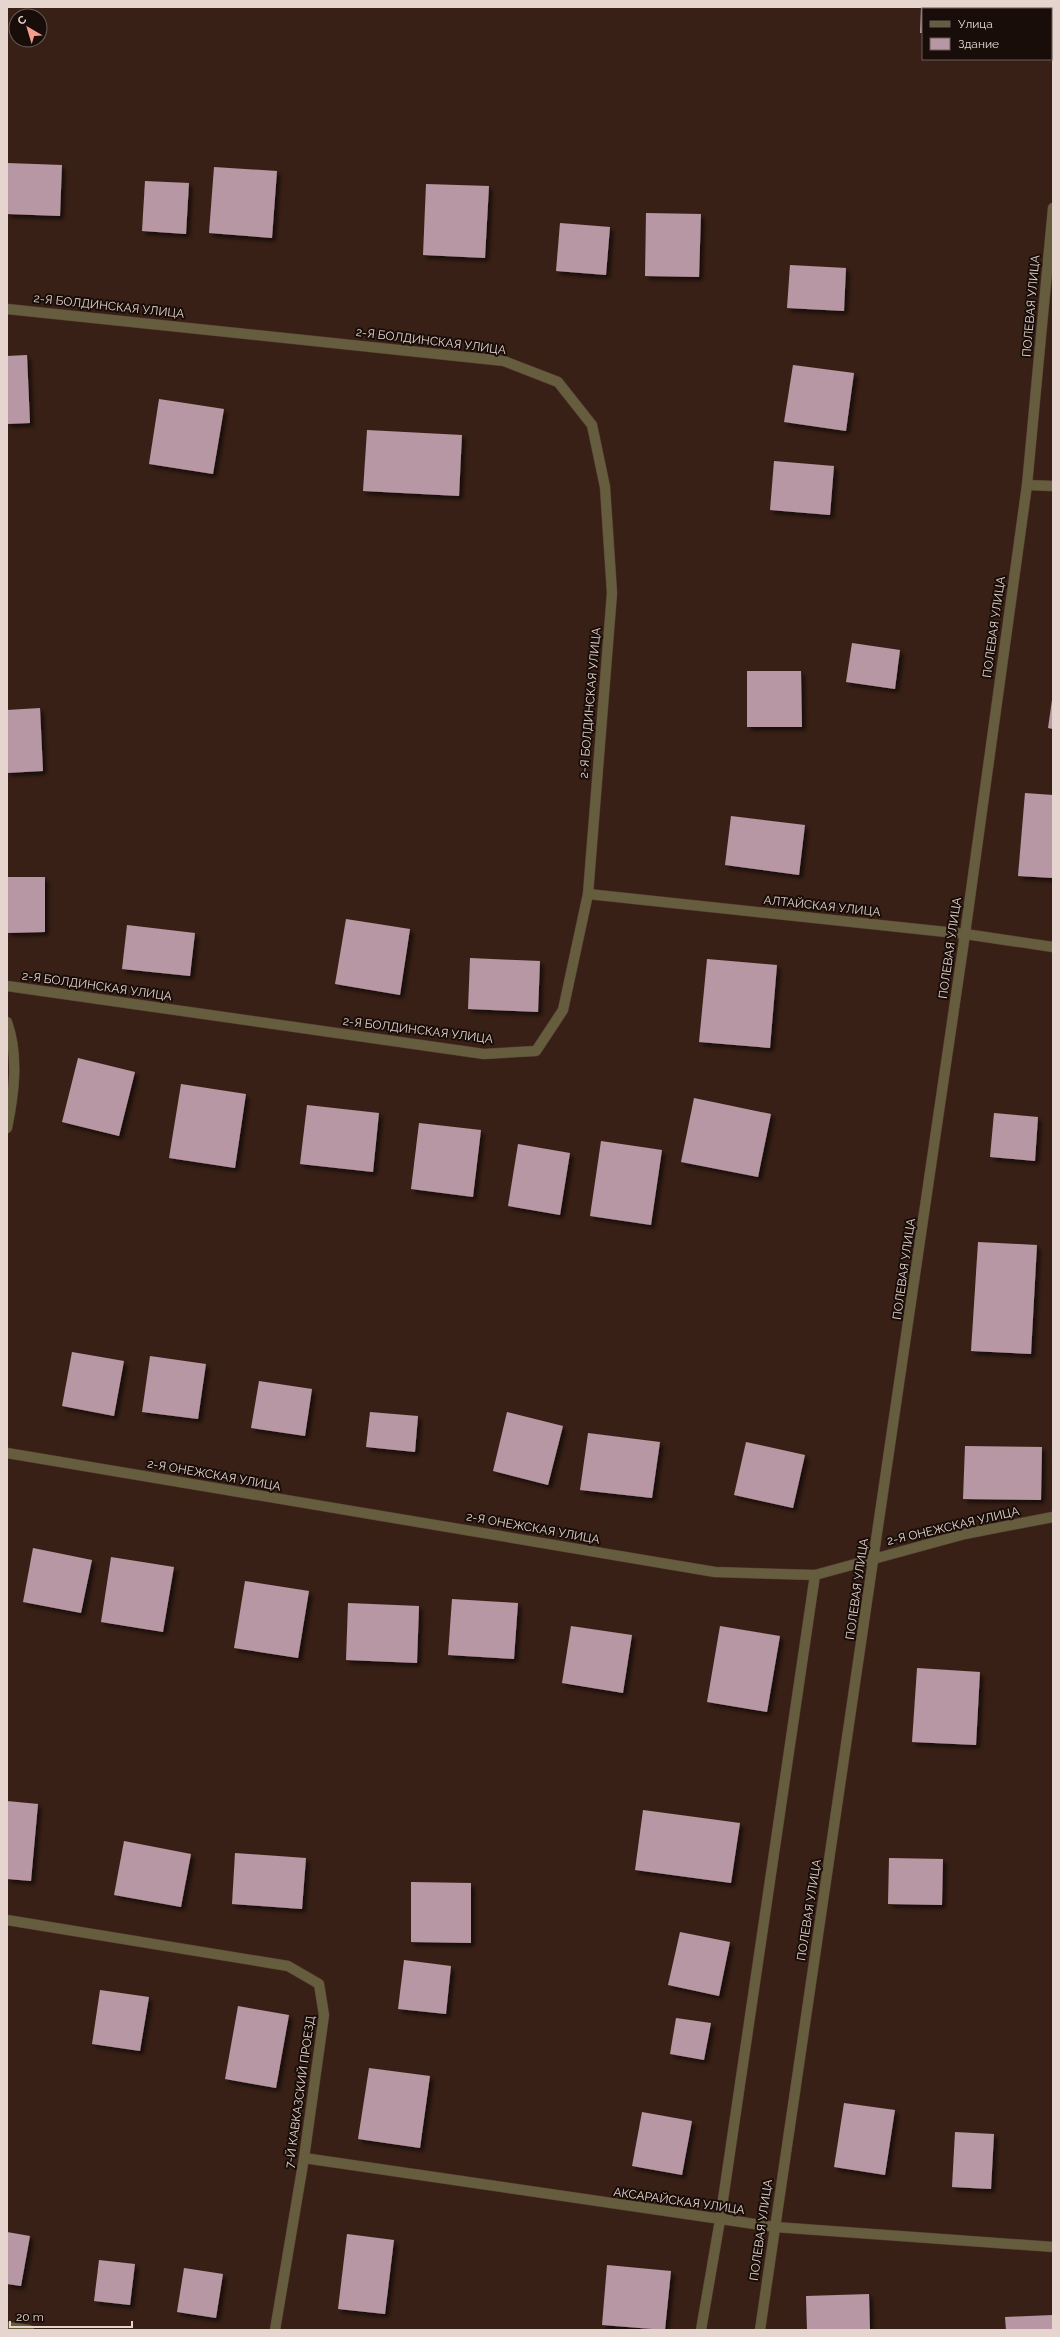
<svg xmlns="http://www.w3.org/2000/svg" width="1060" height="2337" viewBox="0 0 1060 2337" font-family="Raleway,sans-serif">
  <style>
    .building { fill: #b897a4; filter: url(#shadow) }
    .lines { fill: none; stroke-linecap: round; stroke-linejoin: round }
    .minor-casing { stroke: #553d33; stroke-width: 11 }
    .minor { stroke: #665c3e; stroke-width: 10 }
    .labels { text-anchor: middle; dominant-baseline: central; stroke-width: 4; stroke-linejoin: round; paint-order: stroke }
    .street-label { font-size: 12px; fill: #e6d5ce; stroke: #180d09 }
  </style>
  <defs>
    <filter id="shadow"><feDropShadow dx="3.5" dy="3.5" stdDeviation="2" flood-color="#0009"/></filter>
  </defs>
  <rect width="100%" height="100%" fill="#392016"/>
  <!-- building -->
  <g class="building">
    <polygon points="921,7 966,7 966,9 923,9 923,33 920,33"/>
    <polygon points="7,163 62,165 60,216 7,214"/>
    <polygon points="214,167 277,171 272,238 209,233"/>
    <polygon points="145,181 189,183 186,234 142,231"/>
    <polygon points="426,184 489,186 485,258 423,255"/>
    <polygon points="646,213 701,214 699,277 645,276"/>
    <polygon points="560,223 610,227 606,275 556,271"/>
    <polygon points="790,265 846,268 844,311 787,308"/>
    <polygon points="27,355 30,423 7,424 7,356"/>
    <polygon points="793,365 854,373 846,431 784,422"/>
    <polygon points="159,399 224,409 213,474 149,464"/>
    <polygon points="367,430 462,435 459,496 363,491"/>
    <polygon points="774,461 834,466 830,515 770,510"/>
    <polygon points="852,643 900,650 895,689 846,682"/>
    <polygon points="747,671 801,671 802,727 747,727"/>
    <polygon points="1052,700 1053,700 1053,729 1048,728"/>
    <polygon points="40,708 43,771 7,773 7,710"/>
    <polygon points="1025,793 1053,795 1053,878 1018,876"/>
    <polygon points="731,816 805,825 799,875 725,865"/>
    <polygon points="7,877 45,877 45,932 7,933"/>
    <polygon points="346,919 410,929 400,995 335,984"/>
    <polygon points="127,925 195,933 190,976 122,969"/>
    <polygon points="470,958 540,961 538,1012 468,1009"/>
    <polygon points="707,959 777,965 770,1048 699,1042"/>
    <polygon points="78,1058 135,1072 119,1136 62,1122"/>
    <polygon points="181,1084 246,1094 235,1168 169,1158"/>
    <polygon points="694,1098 771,1114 758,1177 681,1162"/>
    <polygon points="307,1105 379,1113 373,1172 300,1164"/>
    <polygon points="994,1113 1038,1117 1035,1161 990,1157"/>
    <polygon points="419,1123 481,1130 473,1197 411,1189"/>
    <polygon points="601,1141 662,1150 651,1225 590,1216"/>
    <polygon points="518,1144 570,1153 560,1215 508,1206"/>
    <polygon points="978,1242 1037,1245 1031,1354 971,1351"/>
    <polygon points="72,1352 124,1361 114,1416 62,1406"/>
    <polygon points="150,1356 206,1364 198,1419 142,1412"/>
    <polygon points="259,1381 312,1389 305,1436 251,1428"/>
    <polygon points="370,1412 418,1416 415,1452 366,1447"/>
    <polygon points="507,1412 563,1426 548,1485 493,1471"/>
    <polygon points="588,1433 660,1442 652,1498 580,1490"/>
    <polygon points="746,1442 805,1455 793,1508 734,1495"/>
    <polygon points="965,1446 1042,1447 1041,1500 963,1499"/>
    <polygon points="33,1548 92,1560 81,1613 23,1602"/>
    <polygon points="111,1557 174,1567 163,1632 101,1622"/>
    <polygon points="245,1581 309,1591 298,1658 234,1648"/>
    <polygon points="452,1599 518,1603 514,1659 448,1655"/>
    <polygon points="348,1603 419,1606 417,1663 346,1660"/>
    <polygon points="571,1626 632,1635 623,1693 562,1683"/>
    <polygon points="720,1626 780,1636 767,1712 707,1702"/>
    <polygon points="917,1668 980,1672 976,1745 912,1742"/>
    <polygon points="7,1801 38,1804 31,1881 7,1879"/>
    <polygon points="643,1810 740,1823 731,1883 635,1870"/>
    <polygon points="124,1841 191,1854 181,1907 114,1895"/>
    <polygon points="235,1853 306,1858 302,1909 232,1904"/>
    <polygon points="889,1858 943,1859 942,1905 888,1904"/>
    <polygon points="411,1882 471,1883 471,1943 411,1942"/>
    <polygon points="680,1932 730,1942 719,1996 668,1985"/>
    <polygon points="404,1960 451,1966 446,2014 398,2009"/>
    <polygon points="100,1990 149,1997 140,2051 92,2044"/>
    <polygon points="238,2006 289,2015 276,2088 225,2079"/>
    <polygon points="676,2018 711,2023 704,2060 670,2054"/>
    <polygon points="369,2068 430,2076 420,2148 358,2139"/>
    <polygon points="844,2103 895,2110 885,2175 834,2167"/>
    <polygon points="642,2112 692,2121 682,2175 632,2166"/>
    <polygon points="955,2132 994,2134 991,2189 952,2187"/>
    <polygon points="7,2232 30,2236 21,2286 7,2284"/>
    <polygon points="347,2234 394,2240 385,2314 338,2309"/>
    <polygon points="99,2260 135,2264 130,2305 94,2301"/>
    <polygon points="607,2265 671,2271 665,2330 602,2325"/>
    <polygon points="184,2268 223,2274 216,2318 177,2312"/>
    <polygon points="869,2294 870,2330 807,2330 806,2296"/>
    <polygon points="1053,2315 1053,2330 1006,2330 1005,2317"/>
  </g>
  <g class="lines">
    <defs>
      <g id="minor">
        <polyline points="7,309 504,361 558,382 592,425 605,487 612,593 588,894 563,1010 536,1051 484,1054 7,986"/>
        <polyline points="1027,485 1053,486"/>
        <polyline points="588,894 965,934 1053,947"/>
        <path d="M7,1022C19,1056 14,1094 7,1128"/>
        <polyline points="7,1453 715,1572 815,1575 965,1534 1053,1517"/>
        <polyline points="7,1920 288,1966 319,1984 324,2015 304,2158 275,2330"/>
        <polyline points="304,2158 775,2227 1053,2247"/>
        <polyline points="7,2327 29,2330"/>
        <polyline points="701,2330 720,2220 815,1575"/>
        <polyline points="760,2330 965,934 1027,485 1053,208"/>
      </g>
    </defs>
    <!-- minor casing -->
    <use href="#minor" class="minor-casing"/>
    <!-- minor -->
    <use href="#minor" class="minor"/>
  </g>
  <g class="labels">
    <!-- street labels -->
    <g class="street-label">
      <text transform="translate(109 306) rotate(6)">2-Я БОЛДИНСКАЯ УЛИЦА</text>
      <text transform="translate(1031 306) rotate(-85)">ПОЛЕВАЯ УЛИЦА</text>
      <text transform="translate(431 341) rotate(7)">2-Я БОЛДИНСКАЯ УЛИЦА</text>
      <text transform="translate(994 627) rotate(-82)">ПОЛЕВАЯ УЛИЦА</text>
      <text transform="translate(590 703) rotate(-85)">2-Я БОЛДИНСКАЯ УЛИЦА</text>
      <text transform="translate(822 906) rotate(6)">АЛТАЙСКАЯ УЛИЦА</text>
      <text transform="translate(950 948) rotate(-82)">ПОЛЕВАЯ УЛИЦА</text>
      <text transform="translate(97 986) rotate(8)">2-Я БОЛДИНСКАЯ УЛИЦА</text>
      <text transform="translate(418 1030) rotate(7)">2-Я БОЛДИНСКАЯ УЛИЦА</text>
      <text transform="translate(904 1269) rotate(-82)">ПОЛЕВАЯ УЛИЦА</text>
      <text transform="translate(214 1475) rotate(10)">2-Я ОНЕЖСКАЯ УЛИЦА</text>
      <text transform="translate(953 1526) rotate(-13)">2-Я ОНЕЖСКАЯ УЛИЦА</text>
      <text transform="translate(533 1528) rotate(10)">2-Я ОНЕЖСКАЯ УЛИЦА</text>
      <text transform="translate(857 1589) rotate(-82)">ПОЛЕВАЯ УЛИЦА</text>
      <text transform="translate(809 1910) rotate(-81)">ПОЛЕВАЯ УЛИЦА</text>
      <text transform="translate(300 2092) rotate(-82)">7-Й КАВКАЗСКИЙ ПРОЕЗД</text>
      <text transform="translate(679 2201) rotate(8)">АКСАРАЙСКАЯ УЛИЦА</text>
      <text transform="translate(761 2230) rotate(-82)">ПОЛЕВАЯ УЛИЦА</text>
    </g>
  </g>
  <!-- border -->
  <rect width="1060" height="2337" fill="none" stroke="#e6d5ce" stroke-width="16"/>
  <!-- legend -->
  <rect x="922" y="8" width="130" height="52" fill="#180d09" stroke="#6a5d58"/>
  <rect x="930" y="21" width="20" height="6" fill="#665c3e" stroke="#6a5d58"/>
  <text x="958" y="28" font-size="12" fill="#e6d5ce">Улица</text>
  <rect x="930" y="38" width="20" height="12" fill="#b897a4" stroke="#6a5d58"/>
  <text x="958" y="48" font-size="12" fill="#e6d5ce">Здание</text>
  <!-- north arrow -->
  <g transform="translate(28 28) rotate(322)"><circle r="19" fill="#180d09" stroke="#6a5d58"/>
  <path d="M0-3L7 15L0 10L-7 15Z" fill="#f59d8e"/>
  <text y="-6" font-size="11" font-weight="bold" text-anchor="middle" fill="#e6d5ce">С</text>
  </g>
  <!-- scale -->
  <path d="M10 2321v6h122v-6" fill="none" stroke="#e6d5ce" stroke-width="2"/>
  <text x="16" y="2321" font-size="12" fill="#e6d5ce" stroke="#180d09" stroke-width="3" paint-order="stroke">20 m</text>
</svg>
